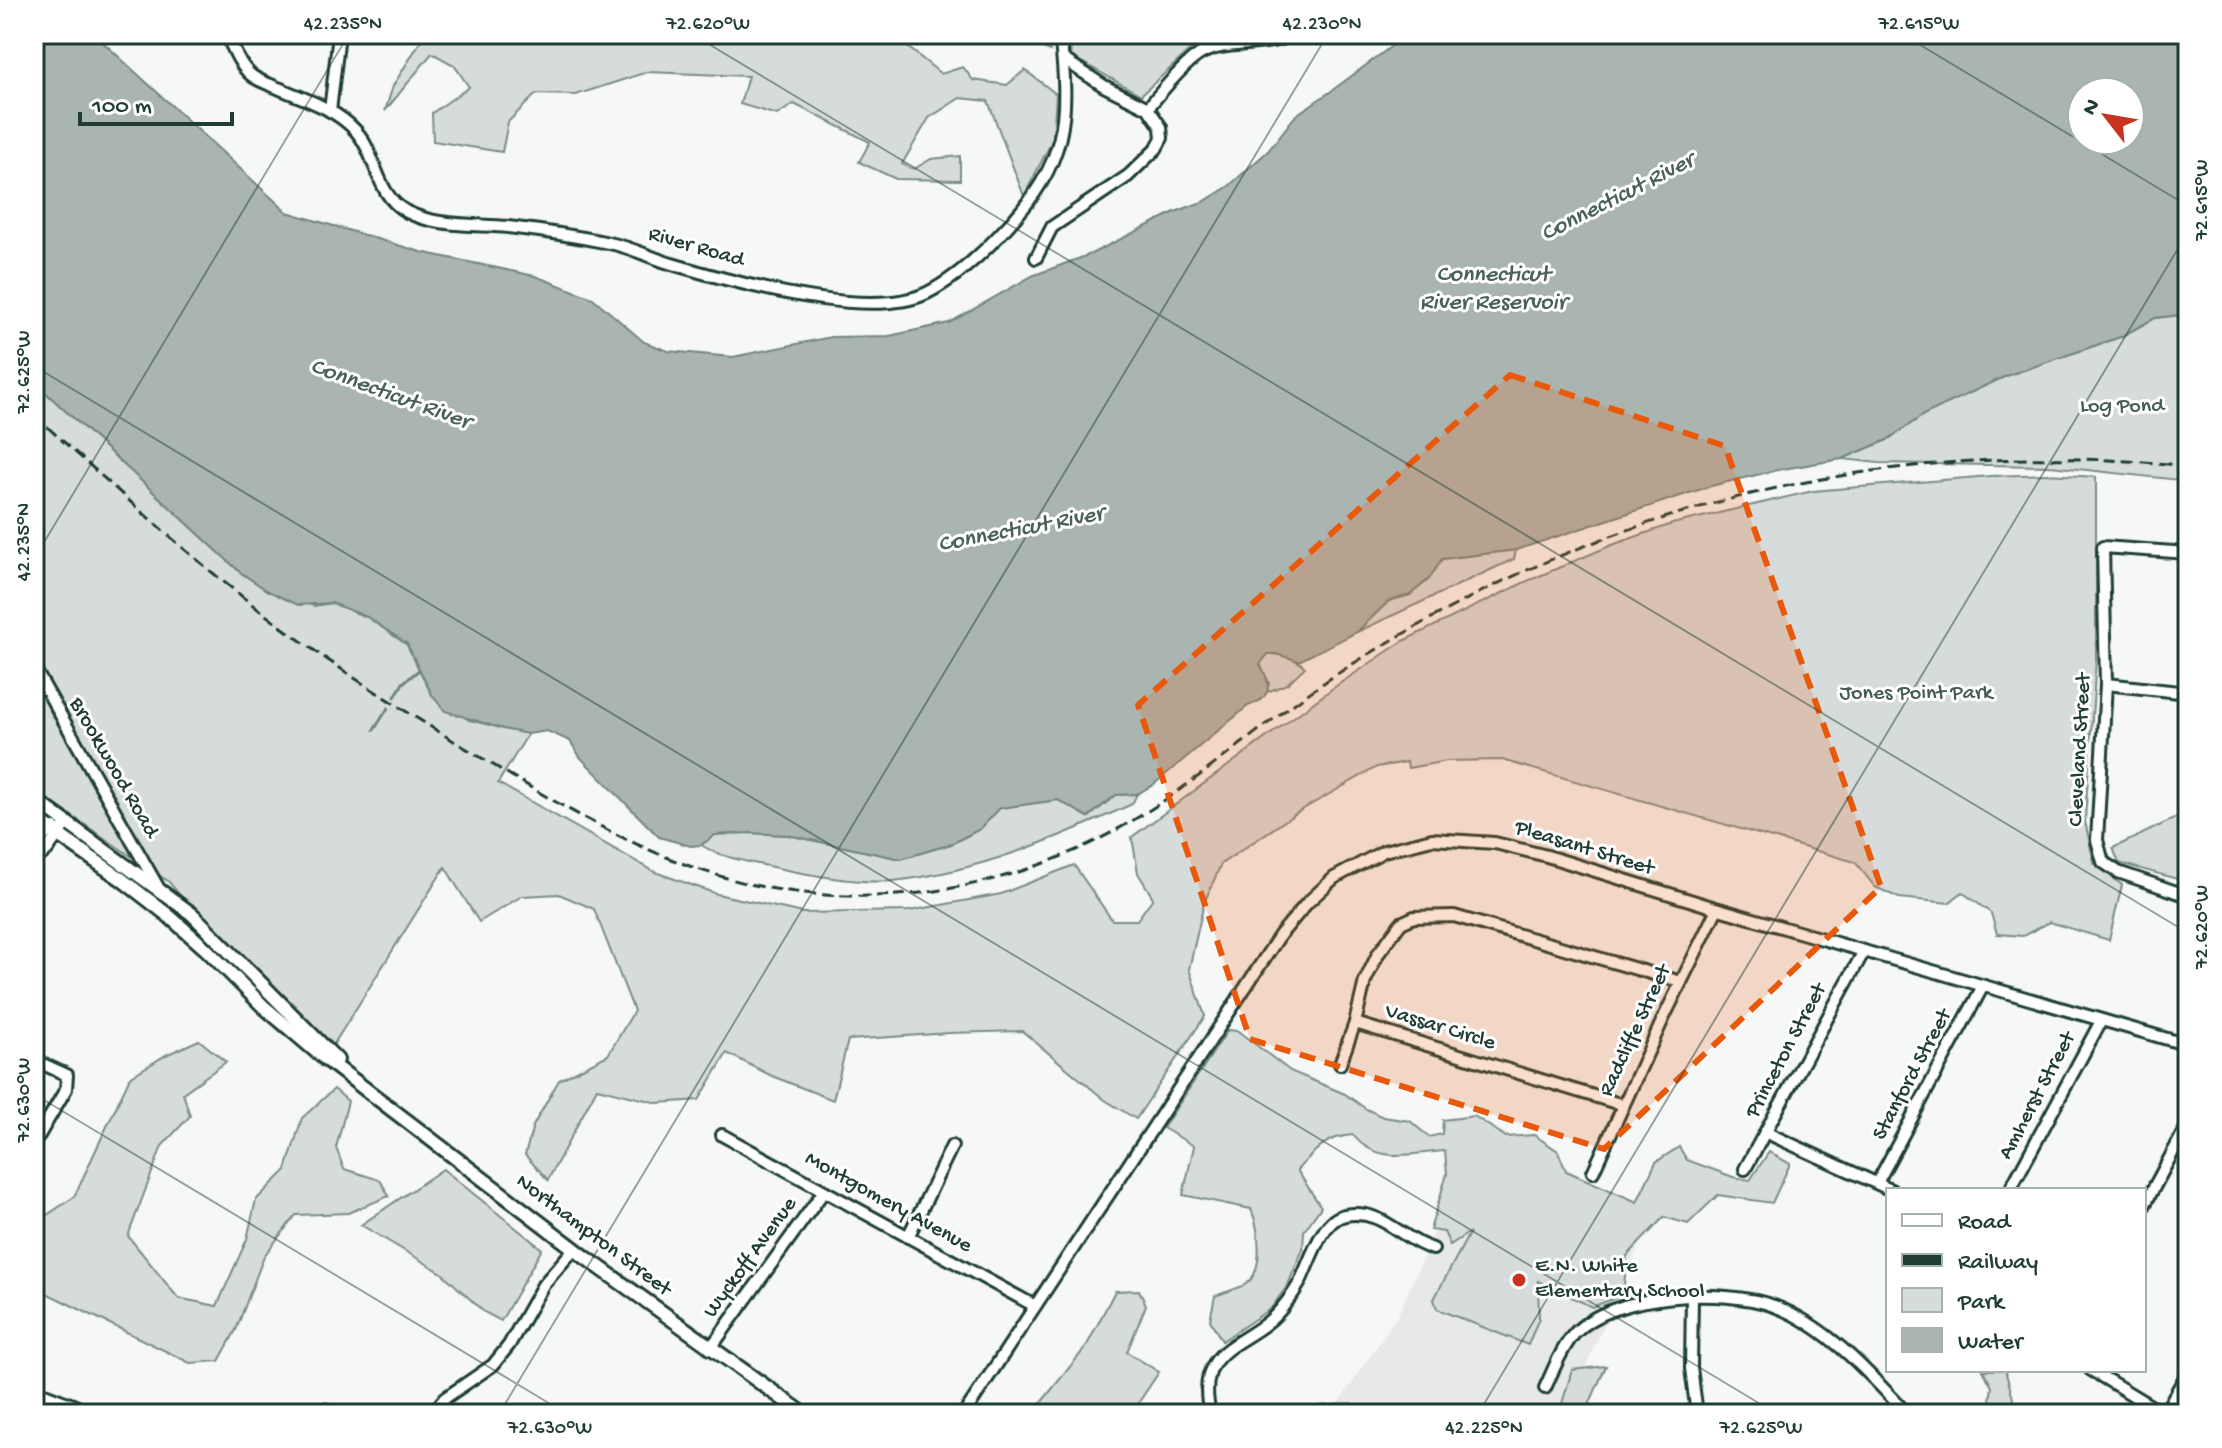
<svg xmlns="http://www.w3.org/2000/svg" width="2222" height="1448" viewBox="0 0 2222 1448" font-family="'Gochi Hand',sans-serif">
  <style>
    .built { fill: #e6e9e8 }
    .green { fill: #d6dcdb; stroke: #7a8c88; stroke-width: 2 }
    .water { fill: #aab5b1; stroke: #72857f; stroke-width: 2; fill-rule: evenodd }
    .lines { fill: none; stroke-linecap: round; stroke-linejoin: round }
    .stream { stroke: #72857f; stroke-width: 3 }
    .minor-casing { stroke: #1f3d34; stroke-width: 16 }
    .major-casing { stroke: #1f3d34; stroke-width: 18 }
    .minor { stroke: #fff; stroke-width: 10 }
    .major { stroke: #fff; stroke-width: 12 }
    .rail { stroke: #1f3d34; stroke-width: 3; stroke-dasharray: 12 6; stroke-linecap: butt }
    .marked { fill: #e8590c; fill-opacity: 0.2; stroke: #e8590c; stroke-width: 6; stroke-dasharray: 16 10; stroke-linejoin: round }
    .ticks { fill: none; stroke: #1f3d34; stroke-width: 2; stroke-opacity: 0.45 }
    .poi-dot { fill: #c8321e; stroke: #fff; stroke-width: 3 }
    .labels { text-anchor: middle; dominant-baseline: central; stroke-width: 6; stroke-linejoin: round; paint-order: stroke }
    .street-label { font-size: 22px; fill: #1f3d34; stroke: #fff }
    .park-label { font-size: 22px; fill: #445d55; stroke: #fff }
    .poi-label { font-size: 22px; fill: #1f3d34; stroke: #fff; text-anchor: start }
    .water-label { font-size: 24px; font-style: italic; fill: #49615a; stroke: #fff }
    .neatline { fill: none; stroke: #1f3d34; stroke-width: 3 }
    .ticks-label { font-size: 20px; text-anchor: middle; fill: #1f3d34 }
  </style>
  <rect width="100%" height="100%" fill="#f6f7f7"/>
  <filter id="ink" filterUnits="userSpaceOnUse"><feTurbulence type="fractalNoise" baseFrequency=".0125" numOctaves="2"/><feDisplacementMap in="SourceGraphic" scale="16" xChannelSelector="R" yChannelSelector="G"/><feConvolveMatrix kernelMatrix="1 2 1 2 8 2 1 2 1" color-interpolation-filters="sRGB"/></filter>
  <g filter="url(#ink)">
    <!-- built -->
    <polygon class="built" points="1484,1121 1652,1216 1565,1414 1331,1414 1398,1315"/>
    <!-- green -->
    <g class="green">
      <polygon points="425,34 919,34 909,48 941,74 963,67 973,80 1007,85 1025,70 1056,94 1053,139 1024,196 988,101 960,98 929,118 902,164 914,169 931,159 960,156 960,180 896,179 859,162 870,142 794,104 777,115 740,104 748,76 647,72 576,95 536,94 508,122 502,152 433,141 432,113 469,87 454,65 432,53 385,111 393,86"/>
      <polygon points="1008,34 1047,34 1050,51"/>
      <polygon points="1069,34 1219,34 1200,41 1141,95 1071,56"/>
      <polygon points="2188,314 2188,481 2050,466 1879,463 1842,459 1887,440 1925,414 2006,376 2120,337 2155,318"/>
      <polygon points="34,375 43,390 240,572 268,591 314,606 332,603 367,617 407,645 432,695 469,720 528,734 498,783 655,872 717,894 803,913 909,911 1001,894 1074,865 1112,920 1137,920 1153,898 1138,873 1132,837 1333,688 1403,641 1523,583 1612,545 1672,524 1813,491 1990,476 2047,474 2096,477 2096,659 2085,821 2094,863 2122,885 2109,940 2049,922 2023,936 1997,934 1991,913 1962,892 1949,903 1899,898 1875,887 1855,862 1502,760 1447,761 1408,768 1407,762 1377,767 1298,812 1221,864 1204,903 1189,969 1205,1016 1136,1119 1105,1100 1022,1031 949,1033 848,1040 833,1100 772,1076 727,1053 699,1100 658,1103 597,1088 548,1180 525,1155 533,1126 559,1080 608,1055 634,1011 594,909 559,894 522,896 479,922 445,867 320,1066 169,882 47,799 34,811"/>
      <polygon points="1516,550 1514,559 1357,632 1389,600 1410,595 1429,579 1442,559"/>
      <path d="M1268,654C1280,653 1297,659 1305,667L1287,684L1267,692L1269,683L1260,664Z"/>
      <path d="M1137,794L1132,804C1056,839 977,872 893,881C859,884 810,875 777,868C751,862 724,859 701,845L715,835L728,832L788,835L901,859L951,844L980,829L1000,808L1058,800L1089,817L1116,795Z"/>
      <polygon points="2188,812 2188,882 2119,863 2113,848"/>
      <path d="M1228,1030L1238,1031L1290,1071L1345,1094L1366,1109L1383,1117L1410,1121L1429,1137L1442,1134L1443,1120L1474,1116L1506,1137L1534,1135L1558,1151L1566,1171L1637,1202L1656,1162L1679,1147L1687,1160L1733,1177L1750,1180L1769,1152L1790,1164L1772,1203L1718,1195L1688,1224L1664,1217L1627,1256L1623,1295L1592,1307L1538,1281L1539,1318L1528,1345L1437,1309L1434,1299L1470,1232L1450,1245L1444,1232L1430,1230L1447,1174L1445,1151C1411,1153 1377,1165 1353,1135C1324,1137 1316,1150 1297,1170L1321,1207L1304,1231L1303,1249L1288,1285L1271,1308L1222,1341L1210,1320L1215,1296C1225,1292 1237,1289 1246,1284C1265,1271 1259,1227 1251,1209L1183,1195L1194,1146L1163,1128Z"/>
      <polygon points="199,1040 226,1062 183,1093 190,1116 162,1146 128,1236 178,1298 217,1306 247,1239 256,1200 286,1170 302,1118 334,1089 348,1101 336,1148 344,1169 380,1180 389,1196 348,1213 296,1215 264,1256 236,1330 219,1361 190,1363 34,1287 34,1210 44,1217 74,1197 130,1077 166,1055"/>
      <polygon points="443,1169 542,1249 501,1321 484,1312 442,1273 361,1225"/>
      <polygon points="1139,1290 1146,1305 1127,1352 1159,1372 1131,1414 1107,1414 1088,1406 1080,1414 1045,1414 1040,1404 1086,1347 1115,1291"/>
      <polygon points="1606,1366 1585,1414 1559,1414 1572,1370"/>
      <polygon points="1983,1370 2005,1370 2014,1402 2028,1414 1988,1414 1992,1387"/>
      <polygon points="327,1402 343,1414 296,1414 296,1407"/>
      <polygon points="1352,1403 1352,1414 1302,1414 1319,1406"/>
    </g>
    <!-- water -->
    <path class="water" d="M34,34H94L287,212L421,252L535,276L593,298L644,342L668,351L733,357L831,337L889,336L949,323L1032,276L1091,254L1175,212L1205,201L1229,186L1268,151L1296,115L1330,92L1408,34H2188V314L2155,318L2120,337L2006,376L1925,414L1887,440L1842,459L1777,470L1711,486L1516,550L1442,559L1429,579L1410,595L1389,601L1357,632L1299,661L1276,654H1268L1260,664C1272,685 1272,698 1248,706L1153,785L1137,794L1116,795L1088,817L1058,800L1000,808L980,829L951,844L901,859L788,835L749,833L715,835L701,845L691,846L659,837L580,757L570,741L547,731L528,734L503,729L445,711L432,695L407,644L367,617L332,603L298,605L268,591L240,572L43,390L34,375ZM2082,92H2130V140H2082Z"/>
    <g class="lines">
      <!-- stream -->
      <g class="stream">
        <polyline points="395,697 403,683 419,670"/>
        <polyline points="374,730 388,708"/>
      </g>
      <defs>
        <g id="minor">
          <path d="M226,34C233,47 239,65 251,75C258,81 269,84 278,88C305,99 336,109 356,131C378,156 375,195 407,212C437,227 475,224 508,227C542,231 576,236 609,243C631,247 651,258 672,264C732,282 870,321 927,293C957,278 983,253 1006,228C1067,163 1070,119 1060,34"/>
          <path d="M1148,108C1160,93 1185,62 1202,53C1227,40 1266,48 1295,34"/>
          <polyline points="330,111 339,34"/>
          <polyline points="1036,258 1052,227 1128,176 1156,149 1162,138 1161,127 1148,108 1104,86 1063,59"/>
          <polyline points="2188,553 2103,547 2106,684 2097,840 2103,862 2118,872 2188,896"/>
          <polyline points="34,668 158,887"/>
          <polyline points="2106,684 2188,693"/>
          <polyline points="34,843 54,828"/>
          <polyline points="34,861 47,850 67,822"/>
          <polyline points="34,1060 67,1075 66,1089 34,1144"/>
          <polyline points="1340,1064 1355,1023"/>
          <polyline points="1623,1105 1355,1023 1365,981 1378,954 1401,923 1414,917 1454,916 1681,982"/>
          <polyline points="1767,1133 1891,1190"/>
          <polyline points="722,1135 1035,1306"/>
          <polyline points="1745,1169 1864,951"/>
          <polyline points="1593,1172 1664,1017 1717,909"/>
          <polyline points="1877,1183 1983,986"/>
          <polyline points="2010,1190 2101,1021"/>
          <polyline points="2144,1206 2188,1124"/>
          <polyline points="908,1237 952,1146"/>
          <polyline points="1692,1295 1691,1368 1697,1414"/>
          <polyline points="710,1349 824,1191"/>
          <polyline points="2091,1370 2164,1414"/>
          <path d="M1545,1388C1553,1371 1561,1349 1574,1334C1612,1292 1724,1288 1774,1306C1826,1325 1870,1374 1907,1414"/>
          <polyline points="34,1390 96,1414"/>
          <polyline points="432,1414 445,1398 493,1365 509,1345 543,1285 574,1249"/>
          <polyline points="964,1414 1280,935 1307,903 1334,878 1384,851 1432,839 1495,843 1547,856 1712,907 2188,1045"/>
          <path d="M1210,1414C1193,1340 1253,1349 1285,1304C1290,1298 1295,1291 1299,1284C1309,1265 1321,1219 1345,1215C1383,1208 1401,1240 1433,1249"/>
          <polyline points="1680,1414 1696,1410"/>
          <polyline points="2164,1414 2188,1372"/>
        </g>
        <g id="major">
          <polyline points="34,799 192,914 337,1060"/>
          <polyline points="34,818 120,878 169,916 206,949 263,1006 318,1053 585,1257 804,1414"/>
        </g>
      </defs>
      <!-- minor casing -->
      <use href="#minor" class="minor-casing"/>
      <!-- major casing -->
      <use href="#major" class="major-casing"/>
      <!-- minor -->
      <use href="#minor" class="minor"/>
      <!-- major -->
      <use href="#major" class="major"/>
      <!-- rail -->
      <path class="rail" d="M34,415C100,474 165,535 234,590C319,659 412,716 505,772C588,822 673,870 769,888C898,911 1029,885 1140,816C1202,778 1257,729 1316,688C1366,654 1419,624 1473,596C1693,484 1943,440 2188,466"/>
    </g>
  </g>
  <!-- marked area -->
  <path class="marked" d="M1510,375L1725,446L1881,887L1604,1149L1250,1039L1138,705Z"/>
  <!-- ticks -->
  <path class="ticks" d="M692,34L2188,933M1902,34L2188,206M34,366L1777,1414M34,559L349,34M34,1094L567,1414M499,1414L1328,34M1478,1414L2188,232"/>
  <!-- markers -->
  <circle class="poi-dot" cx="1519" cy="1280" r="8"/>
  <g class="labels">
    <!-- street labels -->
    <g class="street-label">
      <text transform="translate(696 248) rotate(16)">River Road</text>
      <text transform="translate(2081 750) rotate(-87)">Cleveland Street</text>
      <text transform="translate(113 768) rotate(60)">Brookwood Road</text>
      <text transform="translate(1584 849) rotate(17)">Pleasant Street</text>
      <text transform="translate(1440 1028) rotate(17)">Vassar Circle</text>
      <text transform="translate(1636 1031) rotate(-65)">Radcliffe Street</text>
      <text transform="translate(1787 1051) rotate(-62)">Princeton Street</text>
      <text transform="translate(1913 1075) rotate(-62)">Stanford Street</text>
      <text transform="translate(2038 1096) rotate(-62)">Amherst Street</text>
      <text transform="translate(888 1203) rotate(29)">Montgomery Avenue</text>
      <text transform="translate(593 1236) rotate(37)">Northampton Street</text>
      <text transform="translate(751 1258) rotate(-54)">Wyckoff Avenue</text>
    </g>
    <!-- park labels -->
    <g class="park-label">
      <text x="2122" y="407">Log Pond</text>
      <text x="1916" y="694">Jones Point Park</text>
    </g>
    <!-- poi labels -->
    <g class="poi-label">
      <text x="1535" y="1267">E.N. White<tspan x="1535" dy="25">Elementary School</tspan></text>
    </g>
    <!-- water labels -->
    <g class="water-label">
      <text transform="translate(1618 198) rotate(-27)">Connecticut River</text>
      <text x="1493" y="275">Connecticut<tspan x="1493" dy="28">River Reservoir</tspan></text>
      <text transform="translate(390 395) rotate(20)">Connecticut River</text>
      <text transform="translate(1021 530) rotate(-11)">Connecticut River</text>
    </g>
  </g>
  <!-- margin -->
  <rect width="2222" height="1448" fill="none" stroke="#fff" stroke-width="88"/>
  <!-- legend -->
  <rect x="1886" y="1188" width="260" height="184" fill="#ffffff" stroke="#a5b1ae" stroke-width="2"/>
  <rect x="1902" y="1214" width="40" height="12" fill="#ffffff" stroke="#a5b1ae" stroke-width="2"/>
  <text x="1958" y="1228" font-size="24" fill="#1f3d34">Road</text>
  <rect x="1902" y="1254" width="40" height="12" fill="#1f3d34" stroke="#a5b1ae" stroke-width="2"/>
  <text x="1958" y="1268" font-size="24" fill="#1f3d34">Railway</text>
  <rect x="1902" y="1288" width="40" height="24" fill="#d6dcdb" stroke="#a5b1ae" stroke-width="2"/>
  <text x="1958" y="1308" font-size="24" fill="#1f3d34">Park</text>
  <rect x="1902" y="1328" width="40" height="24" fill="#aab5b1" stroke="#a5b1ae" stroke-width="2"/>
  <text x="1958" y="1348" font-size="24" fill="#1f3d34">Water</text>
  <!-- north arrow -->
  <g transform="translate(2106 116) rotate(301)"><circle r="38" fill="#ffffff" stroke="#a5b1ae" stroke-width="2"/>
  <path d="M0-6L14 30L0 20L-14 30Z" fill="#c8321e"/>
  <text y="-12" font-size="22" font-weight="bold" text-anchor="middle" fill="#1f3d34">N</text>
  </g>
  <!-- scale -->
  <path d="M80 112v12h152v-12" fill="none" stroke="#1f3d34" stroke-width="4"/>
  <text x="92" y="112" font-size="24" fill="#1f3d34" stroke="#ffffff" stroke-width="6" paint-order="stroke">100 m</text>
  <rect x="44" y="44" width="2134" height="1360" class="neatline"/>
  <g class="ticks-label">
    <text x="343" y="29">42.235°N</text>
    <text x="708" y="29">72.620°W</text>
    <text x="1322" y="29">42.230°N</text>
    <text x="1919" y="29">72.615°W</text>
    <text transform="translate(2200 200) rotate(-90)" y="7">72.615°W</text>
    <text transform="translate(22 372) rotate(-90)" y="7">72.625°W</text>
    <text transform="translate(22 542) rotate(-90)" y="7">42.235°N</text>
    <text transform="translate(2200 927) rotate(-90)" y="7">72.620°W</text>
    <text transform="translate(22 1100) rotate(-90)" y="7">72.630°W</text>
    <text x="550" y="1433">72.630°W</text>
    <text x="1484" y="1433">42.225°N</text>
    <text x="1761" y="1433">72.625°W</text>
  </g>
</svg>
